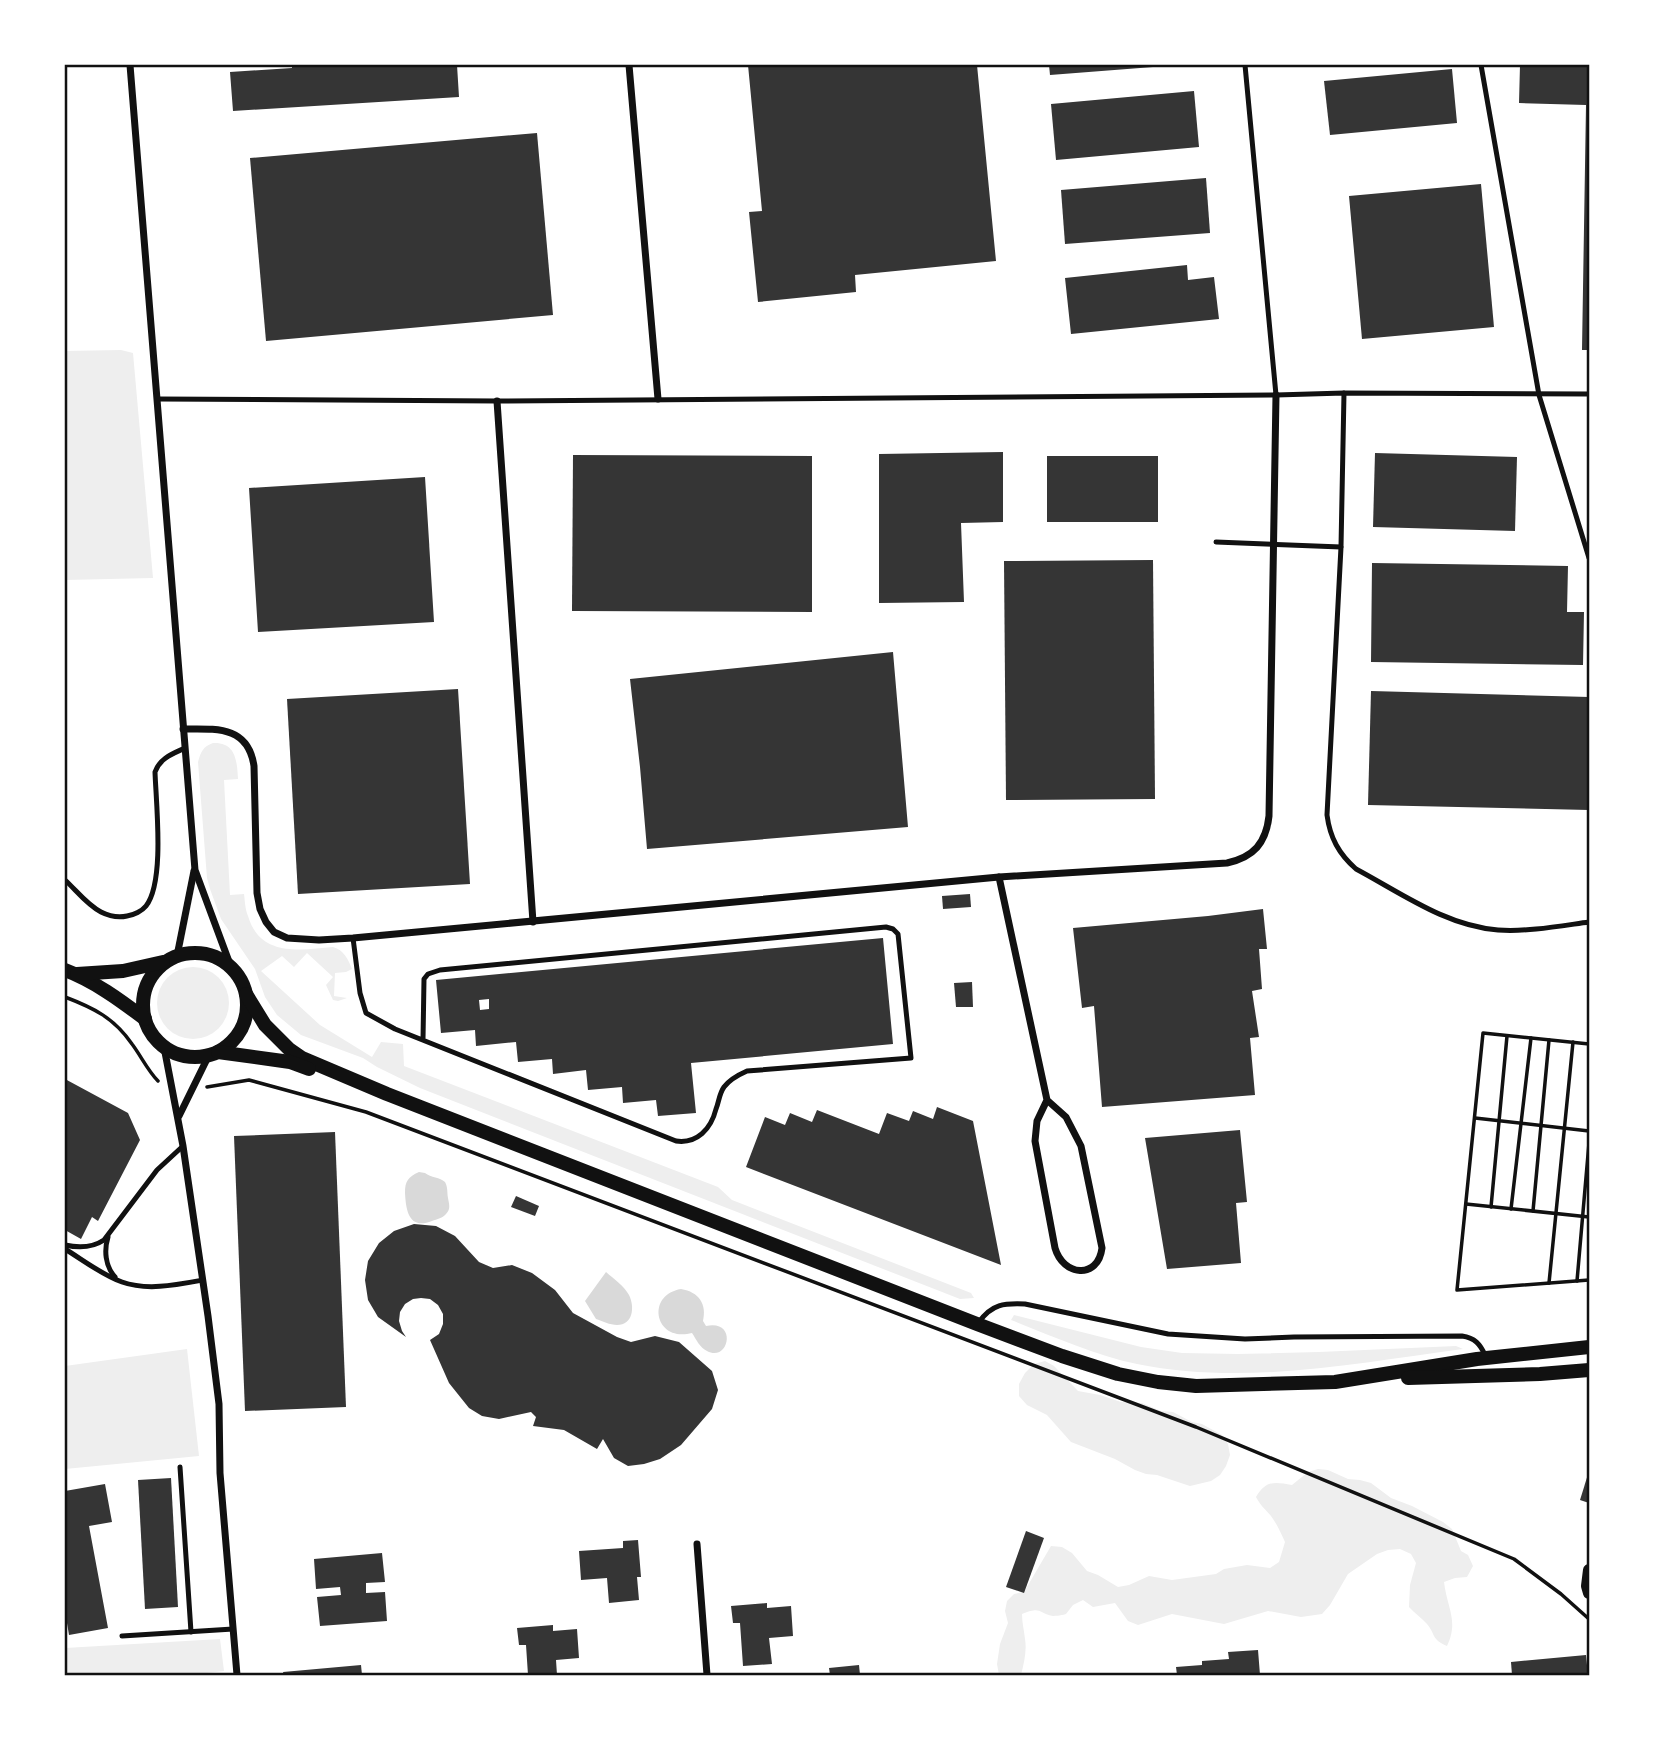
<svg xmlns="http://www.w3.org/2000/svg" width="1654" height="1740" viewBox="0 0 1654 1740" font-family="Manrope,sans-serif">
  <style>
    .green { fill: #eee }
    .water { fill: #d9d9d9 }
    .building { fill: #353535; fill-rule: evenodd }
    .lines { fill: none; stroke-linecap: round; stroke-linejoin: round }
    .path { stroke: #111; stroke-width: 3.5 }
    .service { stroke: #111; stroke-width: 5 }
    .minor { stroke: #111; stroke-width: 7 }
    .tertiary { stroke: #111; stroke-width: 12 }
    .secondary { stroke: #111; stroke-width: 14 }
    .neatline { fill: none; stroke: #111; stroke-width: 2.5 }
  </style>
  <rect width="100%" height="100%" fill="#fff"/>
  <!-- green -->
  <g class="green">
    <polygon points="121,350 133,353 153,578 65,580 65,351"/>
    <path d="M213,743C236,742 237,761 238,779L224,780L230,895L244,894C245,901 245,909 248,916C260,957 300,950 333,947C344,950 348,959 352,969L346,972L335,973L334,996L347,998L338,1001L333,1000L326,985L333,977L307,953L294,967L282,956L261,971L320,1025L372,1057L381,1042L403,1044L404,1066L718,1187L732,1200L971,1293L974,1298L960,1299L420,1088L377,1067L363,1058L301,1035L277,1015L265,997L255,969L221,919L210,889L207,878L198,762C201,751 203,747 213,743Z"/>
    <circle cx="193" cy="1003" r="36"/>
    <path d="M1014,1315L1141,1347L1182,1353L1238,1354L1319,1352L1456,1346L1463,1349C1356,1363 1246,1386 1137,1364C1094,1355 1052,1336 1011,1320Z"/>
    <polygon points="187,1349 199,1456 65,1469 65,1366"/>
    <polygon points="1045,1361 1054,1366 1078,1391 1100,1395 1121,1402 1142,1403 1161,1411 1173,1412 1192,1422 1202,1424 1222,1435 1228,1444 1230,1455 1226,1466 1220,1475 1211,1481 1190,1486 1157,1475 1146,1474 1135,1470 1115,1459 1071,1442 1047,1415 1027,1405 1019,1396 1019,1384 1025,1373 1034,1364"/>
    <path d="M1318,1469L1328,1470L1348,1479L1360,1480L1371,1483L1391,1498L1412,1506L1443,1522L1452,1529L1461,1551L1468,1555L1473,1566L1467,1577L1455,1578L1444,1582C1447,1608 1459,1621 1447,1646C1431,1639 1436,1635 1427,1624C1422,1618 1414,1613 1409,1607L1410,1585L1416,1563L1411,1554L1400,1549L1388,1550L1377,1554L1348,1574L1330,1605L1322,1614L1301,1617L1268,1611L1224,1624L1172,1614L1138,1625L1128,1621L1115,1603L1093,1607L1083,1600L1073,1605L1066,1614C1065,1615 1054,1616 1053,1616C1037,1613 1042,1606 1022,1614C1022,1623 1024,1630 1025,1639C1027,1651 1024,1663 1021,1675H999L997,1664L1000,1644L1008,1623L1005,1611L1007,1601L1014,1594L1024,1592L1051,1546L1062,1547L1072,1553L1087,1571L1098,1575L1118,1587L1129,1585L1149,1576L1172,1580L1216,1574L1224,1569L1247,1565L1270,1568L1279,1562L1285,1542C1281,1533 1277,1524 1271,1516C1265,1509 1260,1505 1256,1497C1266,1480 1275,1482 1292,1485L1308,1472Z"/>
    <polygon points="220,1639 224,1671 189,1675 65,1675 65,1648"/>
  </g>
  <!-- water -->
  <g class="water">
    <path d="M419,1172L425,1173C431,1178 440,1177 445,1182C448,1187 447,1193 448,1198C449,1204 451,1209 446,1214C443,1218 437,1219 432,1221C409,1230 406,1211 405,1193C405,1181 408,1177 419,1172Z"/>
    <path d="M606,1272C614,1279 624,1286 629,1295C635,1307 633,1325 617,1325C610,1325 602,1321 596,1319L585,1301Z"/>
    <path d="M681,1289C699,1292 707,1304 703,1321L706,1326C738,1319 729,1363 707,1351C700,1348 696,1339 692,1333C655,1343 645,1295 681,1289Z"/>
  </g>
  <!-- building -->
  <g class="building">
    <polygon points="292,65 457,65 459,97 233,111 230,72 292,68"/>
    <polygon points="748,65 977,65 996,261 855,275 856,292 758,302 749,212 762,211"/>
    <polygon points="1049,65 1153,65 1153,67 1050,75"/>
    <polygon points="1520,65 1589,65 1589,350 1582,350 1586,105 1519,103"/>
    <polygon points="1452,69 1457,123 1330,135 1324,81"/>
    <polygon points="1194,91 1199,147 1056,160 1051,104"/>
    <polygon points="537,133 553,315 266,341 250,158"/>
    <polygon points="1206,178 1210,233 1065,244 1061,190"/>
    <polygon points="1481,184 1494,327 1362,339 1349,196"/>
    <polygon points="1187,265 1188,280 1214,277 1219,319 1071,334 1065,278"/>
    <polygon points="1003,452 1003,522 961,523 964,602 879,603 879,454"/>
    <polygon points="1375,453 1517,457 1515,531 1373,527"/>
    <polygon points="573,455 812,456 812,612 572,611"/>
    <rect x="1047" y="456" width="111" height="66"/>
    <polygon points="425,477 434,622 258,632 249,488"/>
    <polygon points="1153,560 1155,799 1006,800 1004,561"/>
    <polygon points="1372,563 1568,566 1567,612 1584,612 1583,665 1371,662"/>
    <polygon points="893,652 908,827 647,849 640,767 630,679"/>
    <polygon points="458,689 470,884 298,894 287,699"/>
    <polygon points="1371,691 1589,697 1589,810 1368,805"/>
    <polygon points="970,894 971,907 943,909 942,896"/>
    <polygon points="1263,909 1267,949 1259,949 1262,989 1252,991 1259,1037 1250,1038 1255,1095 1102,1107 1094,1006 1082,1008 1073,928 1208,916"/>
    <path d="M883,938L893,1044L691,1063L696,1113L658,1116L656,1100L623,1103L622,1087L588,1090L586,1070L553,1074L552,1059L518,1062L516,1042L476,1046L475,1030L441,1033L436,980ZM489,999V1009L480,1010L479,1000Z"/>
    <polygon points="972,982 973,1007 956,1007 954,983"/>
    <polygon points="65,1079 128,1113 140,1140 98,1221 92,1217 81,1239 65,1230"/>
    <polygon points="937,1107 973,1121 1001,1265 746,1167 765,1117 785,1125 790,1113 812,1122 817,1110 879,1134 887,1113 909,1121 913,1111 933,1119"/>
    <polygon points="1240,1130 1247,1202 1236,1203 1241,1263 1167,1269 1145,1138"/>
    <polygon points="335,1132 346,1407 245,1411 234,1136"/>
    <polygon points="516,1196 539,1206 535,1216 511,1207"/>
    <polygon points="414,1224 436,1226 455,1236 479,1262 493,1268 512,1265 532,1273 555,1290 573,1313 617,1337 631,1342 655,1336 679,1342 712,1371 718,1390 712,1409 681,1445 660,1459 644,1464 628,1466 614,1458 603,1439 597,1449 564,1430 533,1426 536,1417 531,1412 499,1419 482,1416 469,1408 449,1383 430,1340 439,1334 443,1324 443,1314 438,1305 430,1299 421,1298 413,1299 405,1304 400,1312 399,1321 402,1331 406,1337 378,1317 368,1300 365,1280 368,1261 379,1243 394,1231"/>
    <polygon points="1589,1471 1589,1503 1580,1500"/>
    <polygon points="171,1478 178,1607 145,1609 138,1480"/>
    <polygon points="105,1484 112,1522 89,1526 108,1628 69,1635 65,1611 65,1491"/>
    <polygon points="1026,1531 1044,1538 1024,1593 1006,1587"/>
    <polygon points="638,1540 641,1577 637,1577 639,1600 609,1603 607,1578 581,1580 579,1551 623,1548 623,1541"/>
    <polygon points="382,1553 385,1582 366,1583 366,1593 385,1592 387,1621 320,1626 317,1597 341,1595 340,1587 316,1589 314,1559"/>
    <polygon points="767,1603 767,1608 791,1606 793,1636 769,1638 772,1664 743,1666 740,1623 733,1623 731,1606"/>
    <polygon points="553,1625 553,1631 577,1629 579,1658 556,1660 557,1675 528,1675 526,1645 519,1645 517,1628"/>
    <polygon points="1258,1650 1260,1675 1177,1675 1176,1667 1202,1665 1202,1661 1229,1659 1228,1652"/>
    <polygon points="1586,1655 1588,1675 1512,1675 1511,1662"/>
    <polygon points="361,1665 362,1675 284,1675 283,1672"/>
    <polygon points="859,1665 860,1675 830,1675 829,1668"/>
  </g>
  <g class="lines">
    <!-- path -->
    <g class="path">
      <path d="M65,997C94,1008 114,1018 132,1044C141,1056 148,1071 158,1081"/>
      <polyline points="1589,1044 1483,1033 1457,1290 1589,1280"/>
      <polyline points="207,1087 249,1080 366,1112 1196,1427 1514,1559 1561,1594 1589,1619"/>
      <polyline points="1475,1118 1589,1131"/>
      <polyline points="1466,1204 1589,1217"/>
      <polyline points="1491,1207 1507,1036"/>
      <polyline points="1511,1209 1531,1038"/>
      <polyline points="1533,1211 1549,1040"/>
      <polyline points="1577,1281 1589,1143"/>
      <polyline points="1549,1283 1573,1042"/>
    </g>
    <!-- service -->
    <g class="service">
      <polyline points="1245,65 1276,395"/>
      <polyline points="1481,65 1539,395 1589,558"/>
      <path d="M1344,393L1341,547L1327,815C1330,838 1339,854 1356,869C1401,893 1446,926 1498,930C1528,932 1560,926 1589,922"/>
      <polyline points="158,399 497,401 1276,395 1344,393 1589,394"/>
      <polyline points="1216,542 1341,547"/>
      <path d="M65,880C76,890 87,905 101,912C109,916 118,918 127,916C134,915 142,911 146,906C165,882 156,803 155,772C160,758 172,754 185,748"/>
      <path d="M353,938L360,993L366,1013L395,1029L676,1141C697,1144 711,1129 716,1109C719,1102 719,1094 724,1087C730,1079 738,1075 747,1071L911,1058L898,934L893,929L886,927L440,970L428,974L424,979L423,1040"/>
      <path d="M108,1237C104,1250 105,1266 115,1277"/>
      <path d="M65,1245C78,1248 92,1248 104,1240L157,1170L183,1146"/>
      <path d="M65,1249C83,1260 102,1275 122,1282C147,1291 176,1285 203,1280"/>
      <path d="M979,1322C992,1304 1004,1303 1025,1304L1168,1334L1245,1339L1294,1337L1462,1336C1475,1338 1480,1344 1485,1355"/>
      <polyline points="180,1467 191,1632"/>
      <polyline points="122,1636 233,1629"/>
    </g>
    <!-- minor -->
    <g class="minor">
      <polyline points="130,65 195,870 231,967"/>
      <polyline points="629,65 658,399"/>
      <polyline points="497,401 533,922"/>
      <path d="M183,729C215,729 248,725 254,766L257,893L260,909L266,922L274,932L287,938L319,940L353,938L999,877L1227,863C1254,857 1266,843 1269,816L1276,395"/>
      <path d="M999,877L1047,1100L1066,1117L1081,1146L1102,1248C1098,1280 1063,1276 1055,1248L1035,1141L1037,1121L1047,1100"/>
      <polyline points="177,956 194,871"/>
      <polyline points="164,1047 183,1146 208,1316 219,1404 220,1473 237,1675"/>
      <polyline points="179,1116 209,1055"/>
      <polyline points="697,1544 707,1675"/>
    </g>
    <!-- tertiary -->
    <polyline class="tertiary" points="1589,1570 1587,1586 1589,1593"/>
    <!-- secondary -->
    <g class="secondary">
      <circle cx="195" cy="1005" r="52"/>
      <path d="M65,970C94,981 120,1000 145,1019"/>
      <polyline points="77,974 123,971 163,962"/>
      <polyline points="246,994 265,1025 289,1049 302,1058 387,1094 977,1324 1062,1356 1118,1374 1158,1382 1196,1386 1335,1382 1477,1359 1589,1347"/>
      <polyline points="218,1052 290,1062 309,1069"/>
      <polyline points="1408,1378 1540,1374 1589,1370"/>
    </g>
  </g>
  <!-- border -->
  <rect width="1654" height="1740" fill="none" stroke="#ffffff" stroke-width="133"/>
  <rect x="66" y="66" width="1522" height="1608" class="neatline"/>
</svg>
